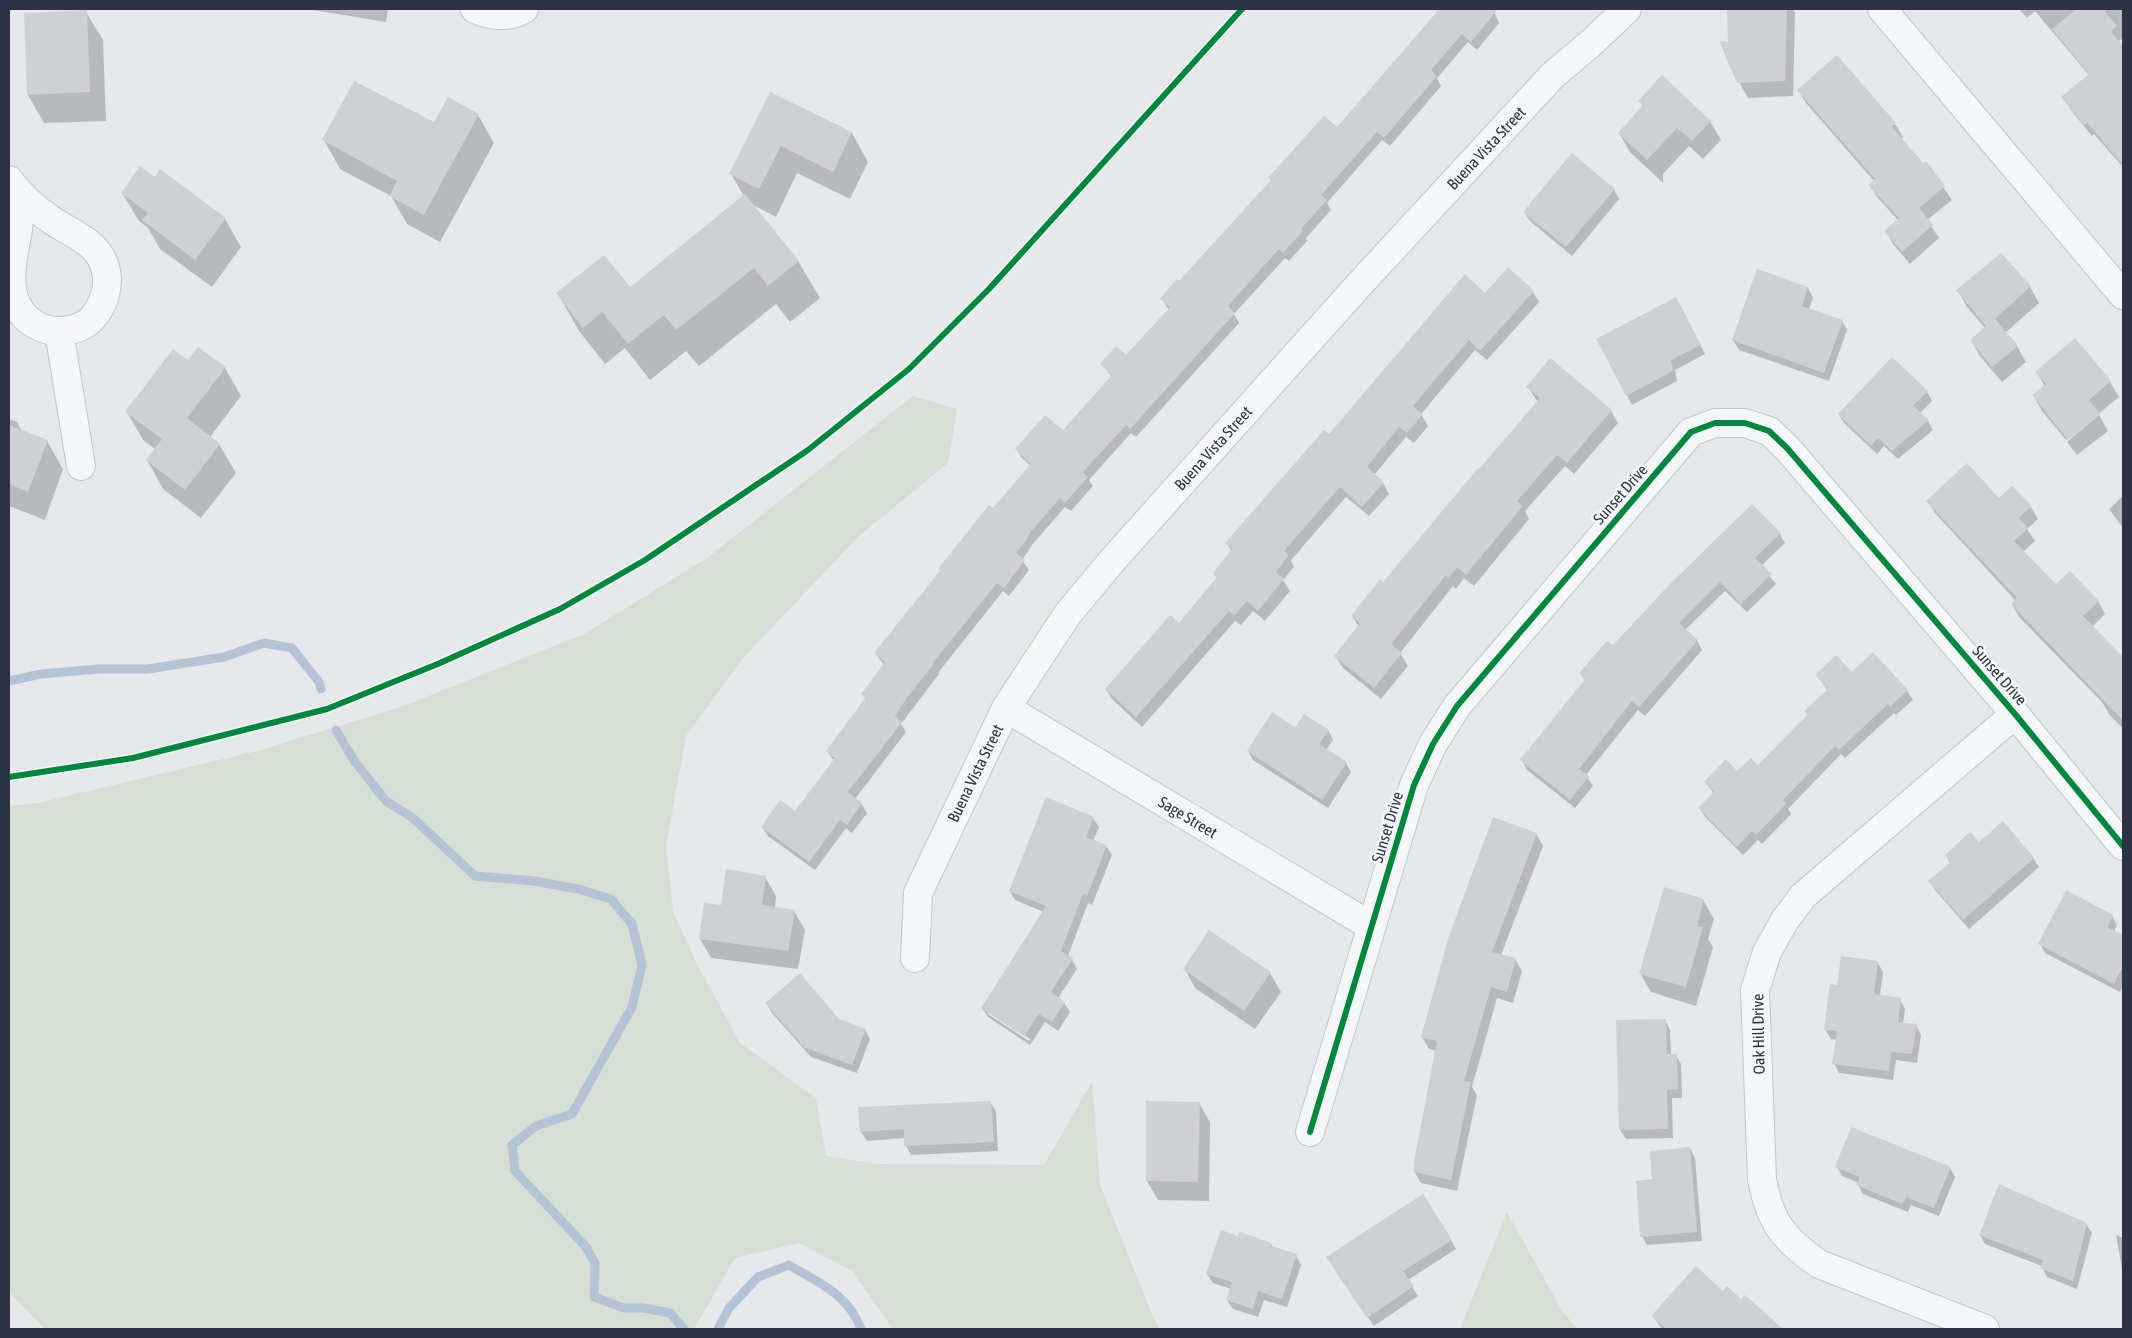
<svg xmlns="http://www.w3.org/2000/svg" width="2132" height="1338" viewBox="0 0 2132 1338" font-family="'Asap Condensed',sans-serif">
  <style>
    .green { fill: #d6ded6 }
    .shadow { fill: #0003; fill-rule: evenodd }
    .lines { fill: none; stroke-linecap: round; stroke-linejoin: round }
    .stream { stroke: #b4c4d5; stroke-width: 9 }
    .building { fill: #ced0d3 }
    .street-casing { stroke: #c4c6c8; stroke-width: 30 }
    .street { stroke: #f5f6f7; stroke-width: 28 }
    .cycleway-casing { stroke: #f4f6f9; stroke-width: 9 }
    .cycleway { stroke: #00873e; stroke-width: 6 }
    .labels { text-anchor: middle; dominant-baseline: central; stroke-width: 5; stroke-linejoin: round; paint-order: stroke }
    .street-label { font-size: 16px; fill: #2b3445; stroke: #f4f6f9 }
  </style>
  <rect width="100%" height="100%" fill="#e6e8ea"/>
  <!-- green -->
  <g class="green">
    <polygon points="913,396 957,409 948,463 859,536 743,658 686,736 666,846 673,912 697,964 740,1043 816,1098 826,1156 878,1164 1044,1165 1092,1082 1100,1185 1153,1317 1160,1329 893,1329 852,1271 799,1243 735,1258 694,1329 45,1329 9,1292 9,806 38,803 257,751 401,707 584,634 707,558"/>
    <polygon points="1507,1212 1561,1309 1577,1329 1460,1329"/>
  </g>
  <!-- shadow -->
  <g class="shadow">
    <polygon points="307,9 388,9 386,22"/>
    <polygon points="1440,9 1493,9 1499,23 1477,50 1468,42 1437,78 1441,86 1390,146 1382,140 1327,203 1331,210 1306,238 1307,241 1289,261 1285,258 1234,314 1239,323 1136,437 1131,433 1089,480 1093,486 1071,511 1065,507 1032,545 1022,560 1029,570 1009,596 1003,591 938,673 939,674 901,724 906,732 855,799 861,803 867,813 852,833 846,828 815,870 768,836 762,827 796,813 834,761 827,751 866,699 863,694 884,665 876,654 1031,466 1022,458 1016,449 1063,432 1112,377 1102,364 1126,357 1169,310 1162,299 1179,283 1271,181 1270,178 1337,129"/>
    <polygon points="1728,9 1793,9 1795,13 1793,96 1748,98 1739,82 1730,43"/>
    <polygon points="2019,9 2090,9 2096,15 2104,9 2123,9 2123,38 2118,42 2123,48 2123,167 2094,134 2092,136 2070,109 2063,97 2089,75 2035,11 2027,18"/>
    <polygon points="86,12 103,40 106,121 44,123 28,95"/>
    <polygon points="1837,57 1895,124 1903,137 1900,139 1923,165 1926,163 1952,200 1927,220 1939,238 1910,264 1893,244 1886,231 1898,220 1877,197 1870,185 1874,181 1806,103 1799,91"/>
    <polygon points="771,93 852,133 868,162 850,199 797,173 776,217 753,205 798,261 820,298 790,322 776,304 699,366 686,351 650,380 625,348 605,364 579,331 558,294 630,289 744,196 731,174"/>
    <polygon points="1640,101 1710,121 1721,140 1703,159 1689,146 1663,174 1663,183 1630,152 1619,133 1643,107"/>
    <polygon points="478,115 494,143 440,242 407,224 391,196 340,169 324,140 434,124"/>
    <polygon points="155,179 225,219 241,247 212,287 160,249 148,228 139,221 122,193"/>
    <polygon points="1614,190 1619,199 1572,256 1530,221 1524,212"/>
    <polygon points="2001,255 2030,287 2039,303 2005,333 2017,346 2026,362 2002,382 1980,356 1971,340 1985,328 1967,307 1958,291"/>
    <polygon points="1757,271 1808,288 1813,298 1809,309 1842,321 1847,330 1829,381 1739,350 1733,340"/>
    <polygon points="1533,292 1539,302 1487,360 1475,350 1421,414 1428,426 1414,443 1406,437 1374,475 1383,483 1389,494 1369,516 1346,497 1291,560 1294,567 1283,580 1290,591 1265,621 1253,611 1241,625 1235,621 1142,727 1112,699 1106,689 1179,625 1217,579 1214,573 1231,551 1227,543 1329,436 1485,295"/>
    <polygon points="1681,307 1705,354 1675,370 1677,381 1632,405 1598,339"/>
    <polygon points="188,362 225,368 241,396 210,437 219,444 236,473 201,518 163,489 147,460 155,449 143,440 127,412"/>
    <polygon points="2037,372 2110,382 2119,397 2066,440 2042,411 2033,395 2045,387"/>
    <polygon points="1528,387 1611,411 1618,423 1574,474 1565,466 1525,511 1529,519 1474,586 1464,578 1456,589 1453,586 1400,653 1408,666 1381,699 1343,668 1336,657 1359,627 1352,616 1383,583 1538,402"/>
    <polygon points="1927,392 1932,401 1920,413 1928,421 1933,430 1898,459 1884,446 1877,454 1844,423 1839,414"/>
    <polygon points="2099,415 2108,431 2077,455 2067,442"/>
    <polygon points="9,419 17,422 22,431 47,441 63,469 45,520 9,506"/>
    <polygon points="2123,496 2123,528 2109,509"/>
    <polygon points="1999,500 2031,507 2038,519 2027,529 2035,541 2023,552 2056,586 2098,601 2105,614 2092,627 2123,659 2123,729 2109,714 2102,702 2019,617 2012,604 2016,601 1935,513 1928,501"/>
    <polygon points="1780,534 1785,543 1761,566 1776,584 1747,612 1725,591 1685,630 1697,640 1702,650 1645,716 1638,710 1586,775 1593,786 1575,808 1527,770 1522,760 1585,681 1580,673 1613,647"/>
    <polygon points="1873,654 1907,691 1913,700 1896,715 1894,713 1845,758 1841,754 1788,809 1791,814 1762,844 1758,840 1743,855 1705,817 1699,808 1714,794 1705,782 1758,766 1808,716 1828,691 1817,675 1852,674"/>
    <polygon points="1296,729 1328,730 1333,740 1326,750 1346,763 1351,772 1328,808 1253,760 1248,751"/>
    <path d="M1093,818L1099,827L1093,841L1106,846L1112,855L1092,905L1088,903L1068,956L1072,959L1077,969L1058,998L1064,1003L1070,1012L1058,1031L1045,1022L1030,1045L988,1017L982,1008L1044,912L1015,900L1010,891ZM988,1011L1030,1039L1029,1041L988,1014Z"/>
    <polygon points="1536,834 1543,846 1501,955 1515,959 1522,971 1513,1003 1497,998 1472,1087 1477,1095 1457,1191 1421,1183 1414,1171 1437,1051 1429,1049 1422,1037"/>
    <polygon points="1978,844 2033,858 2039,867 1969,929 1935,890 1930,881 1950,863 1946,855"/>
    <polygon points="765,877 776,896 775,908 794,911 805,930 798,969 711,958 700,939 722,906"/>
    <polygon points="1703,900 1714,919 1708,939 1713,947 1696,1006 1651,992 1640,973"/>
    <polygon points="2112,916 2117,925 2108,944 2123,940 2123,985 2120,992 2045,953 2040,944"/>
    <polygon points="1878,963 1883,972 1880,996 1900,999 1905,1009 1903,1024 1916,1025 1921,1035 1917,1063 1896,1060 1893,1080 1839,1073 1834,1063 1837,1040 1831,1039 1825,1030 1838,987"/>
    <polygon points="1185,969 1270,973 1281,992 1255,1029 1195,988"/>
    <polygon points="767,1004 838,1021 865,1030 870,1039 857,1073 811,1057 772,1013"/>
    <polygon points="1665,1020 1670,1030 1671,1055 1676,1055 1681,1064 1682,1098 1672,1098 1673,1138 1626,1139 1620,1130 1617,1022"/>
    <polygon points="990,1102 996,1111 998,1151 911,1155 906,1146 905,1138 867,1141 861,1132"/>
    <polygon points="1199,1103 1210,1122 1209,1201 1158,1200 1147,1181"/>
    <polygon points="1690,1148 1695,1158 1702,1241 1647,1245 1642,1236 1653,1181"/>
    <polygon points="1837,1167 1950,1168 1955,1177 1939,1216 1911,1205 1908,1212 1863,1194 1858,1185 1859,1183 1842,1176"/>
    <polygon points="2086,1224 2092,1233 2077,1289 2047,1277 2042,1266 1985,1244 1980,1235"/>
    <polygon points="2116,1235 2123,1238 2123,1275"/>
    <polygon points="1451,1240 1456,1249 1408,1280 1418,1296 1374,1326 1333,1266"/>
    <polygon points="1271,1244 1273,1248 1296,1255 1301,1265 1287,1307 1264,1300 1258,1317 1233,1309 1227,1300 1231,1289 1213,1283 1207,1274"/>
    <polygon points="1723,1293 1774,1327 1772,1329 1662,1329 1653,1316"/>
  </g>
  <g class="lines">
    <!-- stream -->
    <g class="stream">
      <polyline points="9,681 41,674 98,669 148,669 224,657 264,643 292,648 319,682 321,689"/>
      <polyline points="336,730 355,762 386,801 413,818 475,876 534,881 578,889 611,899 632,924 642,965 632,1007 572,1114 536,1126 512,1145 515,1171 586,1247 595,1263 594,1297 624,1308 643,1308 670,1313 684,1329"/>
      <path d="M718,1329L729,1308L758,1277L789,1265C819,1283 848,1294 861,1329"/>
    </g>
  </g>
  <!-- building -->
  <g class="building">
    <polygon points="1433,9 1498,9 1471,42 1462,34 1431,70 1437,76 1384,138 1377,132 1321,195 1327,200 1301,229 1303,231 1283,253 1279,249 1228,306 1235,313 1130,429 1126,425 1083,472 1088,477 1065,503 1060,498 1028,535 1029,536 1016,553 1025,560 1004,588 997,583 933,663 934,664 906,699 895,716 902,722 848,792 862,803 847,825 840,820 809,862 761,827 780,800 795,811 835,758 826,751 866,697 861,694 885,662 874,653 940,571 938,569 989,505 993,508 1031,464 1015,449 1045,415 1063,430 1112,375 1100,364 1116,346 1126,355 1170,307 1160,299 1177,279 1179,281 1271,180 1268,178 1324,116 1337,127 1437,12"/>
    <polygon points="1727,9 1787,9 1785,81 1737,83 1719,41 1728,42"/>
    <polygon points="2076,9 2103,9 2117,26 2111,31 2123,46 2123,165 2087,123 2084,125 2061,97 2089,74 2052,29"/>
    <polygon points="87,10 90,92 27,95 24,13"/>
    <polygon points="1837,55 1896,123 1892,127 1923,163 1927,162 1945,186 1919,208 1933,225 1902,252 1884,231 1899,218 1868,185 1875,179 1797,90"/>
    <polygon points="1662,75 1711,121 1692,141 1677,128 1647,160 1618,133 1643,105 1638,101"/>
    <polygon points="354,81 434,122 448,97 479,114 424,215 389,196 397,181 322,140"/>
    <polygon points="770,92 852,132 833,172 781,146 759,189 729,174"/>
    <polygon points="1572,153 1615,189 1566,247 1523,212"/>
    <polygon points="140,166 155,177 160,169 226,218 195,260 142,220 148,213 121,193"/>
    <polygon points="745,194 799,261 768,286 754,268 676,330 664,315 628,344 602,312 583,328 556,293 604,255 630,287"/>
    <polygon points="2001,253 2031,286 1995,319 2018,346 1992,367 1970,340 1986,326 1956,290"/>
    <polygon points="1508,267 1534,291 1480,351 1469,340 1413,406 1423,414 1407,433 1399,427 1367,467 1384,482 1362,507 1340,487 1284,551 1289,555 1276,572 1284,579 1258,611 1247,601 1234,616 1229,611 1136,717 1105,689 1170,615 1179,623 1217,577 1213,573 1232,549 1225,543 1324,430 1329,434 1465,274 1485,293"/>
    <polygon points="1757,269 1808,287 1802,306 1843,320 1824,373 1732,340"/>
    <polygon points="1676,297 1701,345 1671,360 1673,371 1626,396 1596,339"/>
    <polygon points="2075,338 2111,381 2089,400 2100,414 2068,440 2032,395 2046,384 2035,372"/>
    <polygon points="198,347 226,367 187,418 220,444 185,490 146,460 162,439 125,412 173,349 188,360"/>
    <polygon points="1892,357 1928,391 1913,406 1929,420 1892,451 1878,438 1871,446 1838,414"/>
    <polygon points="1550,358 1612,410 1567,463 1557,455 1517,501 1523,506 1466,575 1457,567 1448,578 1446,575 1391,644 1402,653 1374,688 1334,656 1360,623 1351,616 1380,579 1383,582 1478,468 1479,469 1540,398 1526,387"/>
    <polygon points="9,425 48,440 28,492 9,484"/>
    <polygon points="1967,463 1999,498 2012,486 2032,506 2019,518 2028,528 2014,541 2056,584 2070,571 2099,601 2083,616 2123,657 2123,721 2011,604 2017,598 1926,501"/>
    <polygon points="1752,504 1781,533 1755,558 1772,574 1741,604 1720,582 1679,623 1698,640 1639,707 1632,701 1579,769 1589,776 1570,800 1520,760 1585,679 1579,673 1607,641 1613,645 1669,585"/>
    <polygon points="1873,652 1908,690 1890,707 1888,704 1839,750 1835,746 1783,800 1786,804 1756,835 1752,831 1737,847 1698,808 1714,792 1704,782 1726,759 1737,771 1751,758 1758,765 1807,715 1804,711 1828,689 1815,675 1836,655 1852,672"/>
    <polygon points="1272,712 1295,727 1304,714 1329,730 1319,744 1347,762 1322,800 1247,751"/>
    <polygon points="1046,797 1094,817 1086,837 1107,845 1087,896 1083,894 1061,951 1073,958 1051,992 1065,1002 1052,1022 1039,1014 1024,1036 981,1008 1046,906 1009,891"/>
    <polygon points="1493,817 1537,833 1492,952 1516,958 1507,992 1491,987 1464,1081 1471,1082 1451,1180 1414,1172 1414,1162 1437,1041 1421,1037 1448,939"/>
    <polygon points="2003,821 2034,858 1963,920 1928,881 1951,862 1945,855 1970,832 1979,842"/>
    <polygon points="726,869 766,876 762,905 795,910 788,951 699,939 704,903 721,905"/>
    <polygon points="1664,887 1704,899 1697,926 1703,927 1686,987 1639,974"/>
    <polygon points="2066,890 2113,915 2107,927 2123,935 2123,966 2114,984 2038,944"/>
    <polygon points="1209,930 1271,972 1244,1011 1183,969"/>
    <polygon points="1841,956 1878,961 1874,994 1901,998 1898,1022 1917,1024 1912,1054 1891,1052 1889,1071 1832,1064 1837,1031 1824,1030 1830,984 1837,985"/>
    <polygon points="800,973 839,1019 866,1029 852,1065 805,1048 765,1003"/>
    <polygon points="1666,1019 1667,1054 1677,1054 1678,1089 1667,1090 1668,1129 1619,1130 1616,1020"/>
    <polygon points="991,1101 994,1142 904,1146 904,1129 860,1132 858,1107"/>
    <polygon points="1146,1101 1200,1102 1198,1182 1146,1181"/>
    <polygon points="1851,1127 1951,1167 1934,1208 1906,1197 1902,1204 1856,1185 1860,1177 1835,1167"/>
    <polygon points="1690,1147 1697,1232 1640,1237 1636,1181 1652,1179 1650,1151"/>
    <polygon points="1999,1184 2087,1223 2073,1281 2040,1268 2043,1260 1979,1235"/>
    <polygon points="1423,1194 1452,1240 1403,1271 1414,1286 1367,1318 1326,1257"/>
    <polygon points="1221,1230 1238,1236 1240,1232 1272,1243 1271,1246 1297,1254 1282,1299 1258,1291 1253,1309 1226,1300 1232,1282 1206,1274"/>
    <polygon points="1696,1266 1723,1291 1727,1286 1741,1299 1745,1295 1783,1329 1666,1329 1651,1316"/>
  </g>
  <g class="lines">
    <defs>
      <g id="street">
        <path d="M475,9C490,16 510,18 524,9"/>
        <polyline points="1882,9 2123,295"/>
        <path d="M9,180C20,195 34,208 50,219C68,232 96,241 104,264C113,287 100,323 74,329C46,337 19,321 13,294C8,273 15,250 18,229C19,217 18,204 17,192"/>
        <polyline points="59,331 81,466"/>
        <polyline points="1006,708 1371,926"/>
        <polyline points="915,958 918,893 1006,708 1067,615 1111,562 1358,286 1553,75 1590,44 1627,9"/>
        <polyline points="1310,1132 1414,785 1433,744 1457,706 1691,432 1715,423 1745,423 1769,431 1787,448 2015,714 2123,846"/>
        <path d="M1985,1329L1819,1264C1783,1239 1770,1222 1762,1179L1755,990L1767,952L1785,920L1803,896L2015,714"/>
      </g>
    </defs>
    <!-- street casing -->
    <use href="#street" class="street-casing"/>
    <!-- street -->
    <use href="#street" class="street"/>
    <defs>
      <g id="cycleway">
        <polyline points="9,777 133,758 327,709 440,663 560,609 645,560 808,450 909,369 989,289 1242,9"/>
        <polyline points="1310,1132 1414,785 1433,744 1457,706 1691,432 1715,423 1745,423 1769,431 1787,448 2015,714 2123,846"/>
      </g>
    </defs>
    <!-- cycleway casing -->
    <use href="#cycleway" class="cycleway-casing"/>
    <!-- cycleway -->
    <use href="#cycleway" class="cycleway"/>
  </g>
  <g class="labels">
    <!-- street labels -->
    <g class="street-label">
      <text transform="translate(1486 148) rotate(-47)">Buena Vista Street</text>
      <text transform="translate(1213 448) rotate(-48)">Buena Vista Street</text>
      <text transform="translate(1620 494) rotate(-49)">Sunset Drive</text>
      <text transform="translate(2000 675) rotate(49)">Sunset Drive</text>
      <text transform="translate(975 773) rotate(-64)">Buena Vista Street</text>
      <text transform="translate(1188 817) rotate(31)">Sage Street</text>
      <text transform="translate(1387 827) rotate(-73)">Sunset Drive</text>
      <text transform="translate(1758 1034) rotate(-91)">Oak Hill Drive</text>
    </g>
  </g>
  <!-- border -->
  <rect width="2132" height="1338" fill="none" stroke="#2b3445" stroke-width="20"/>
</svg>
